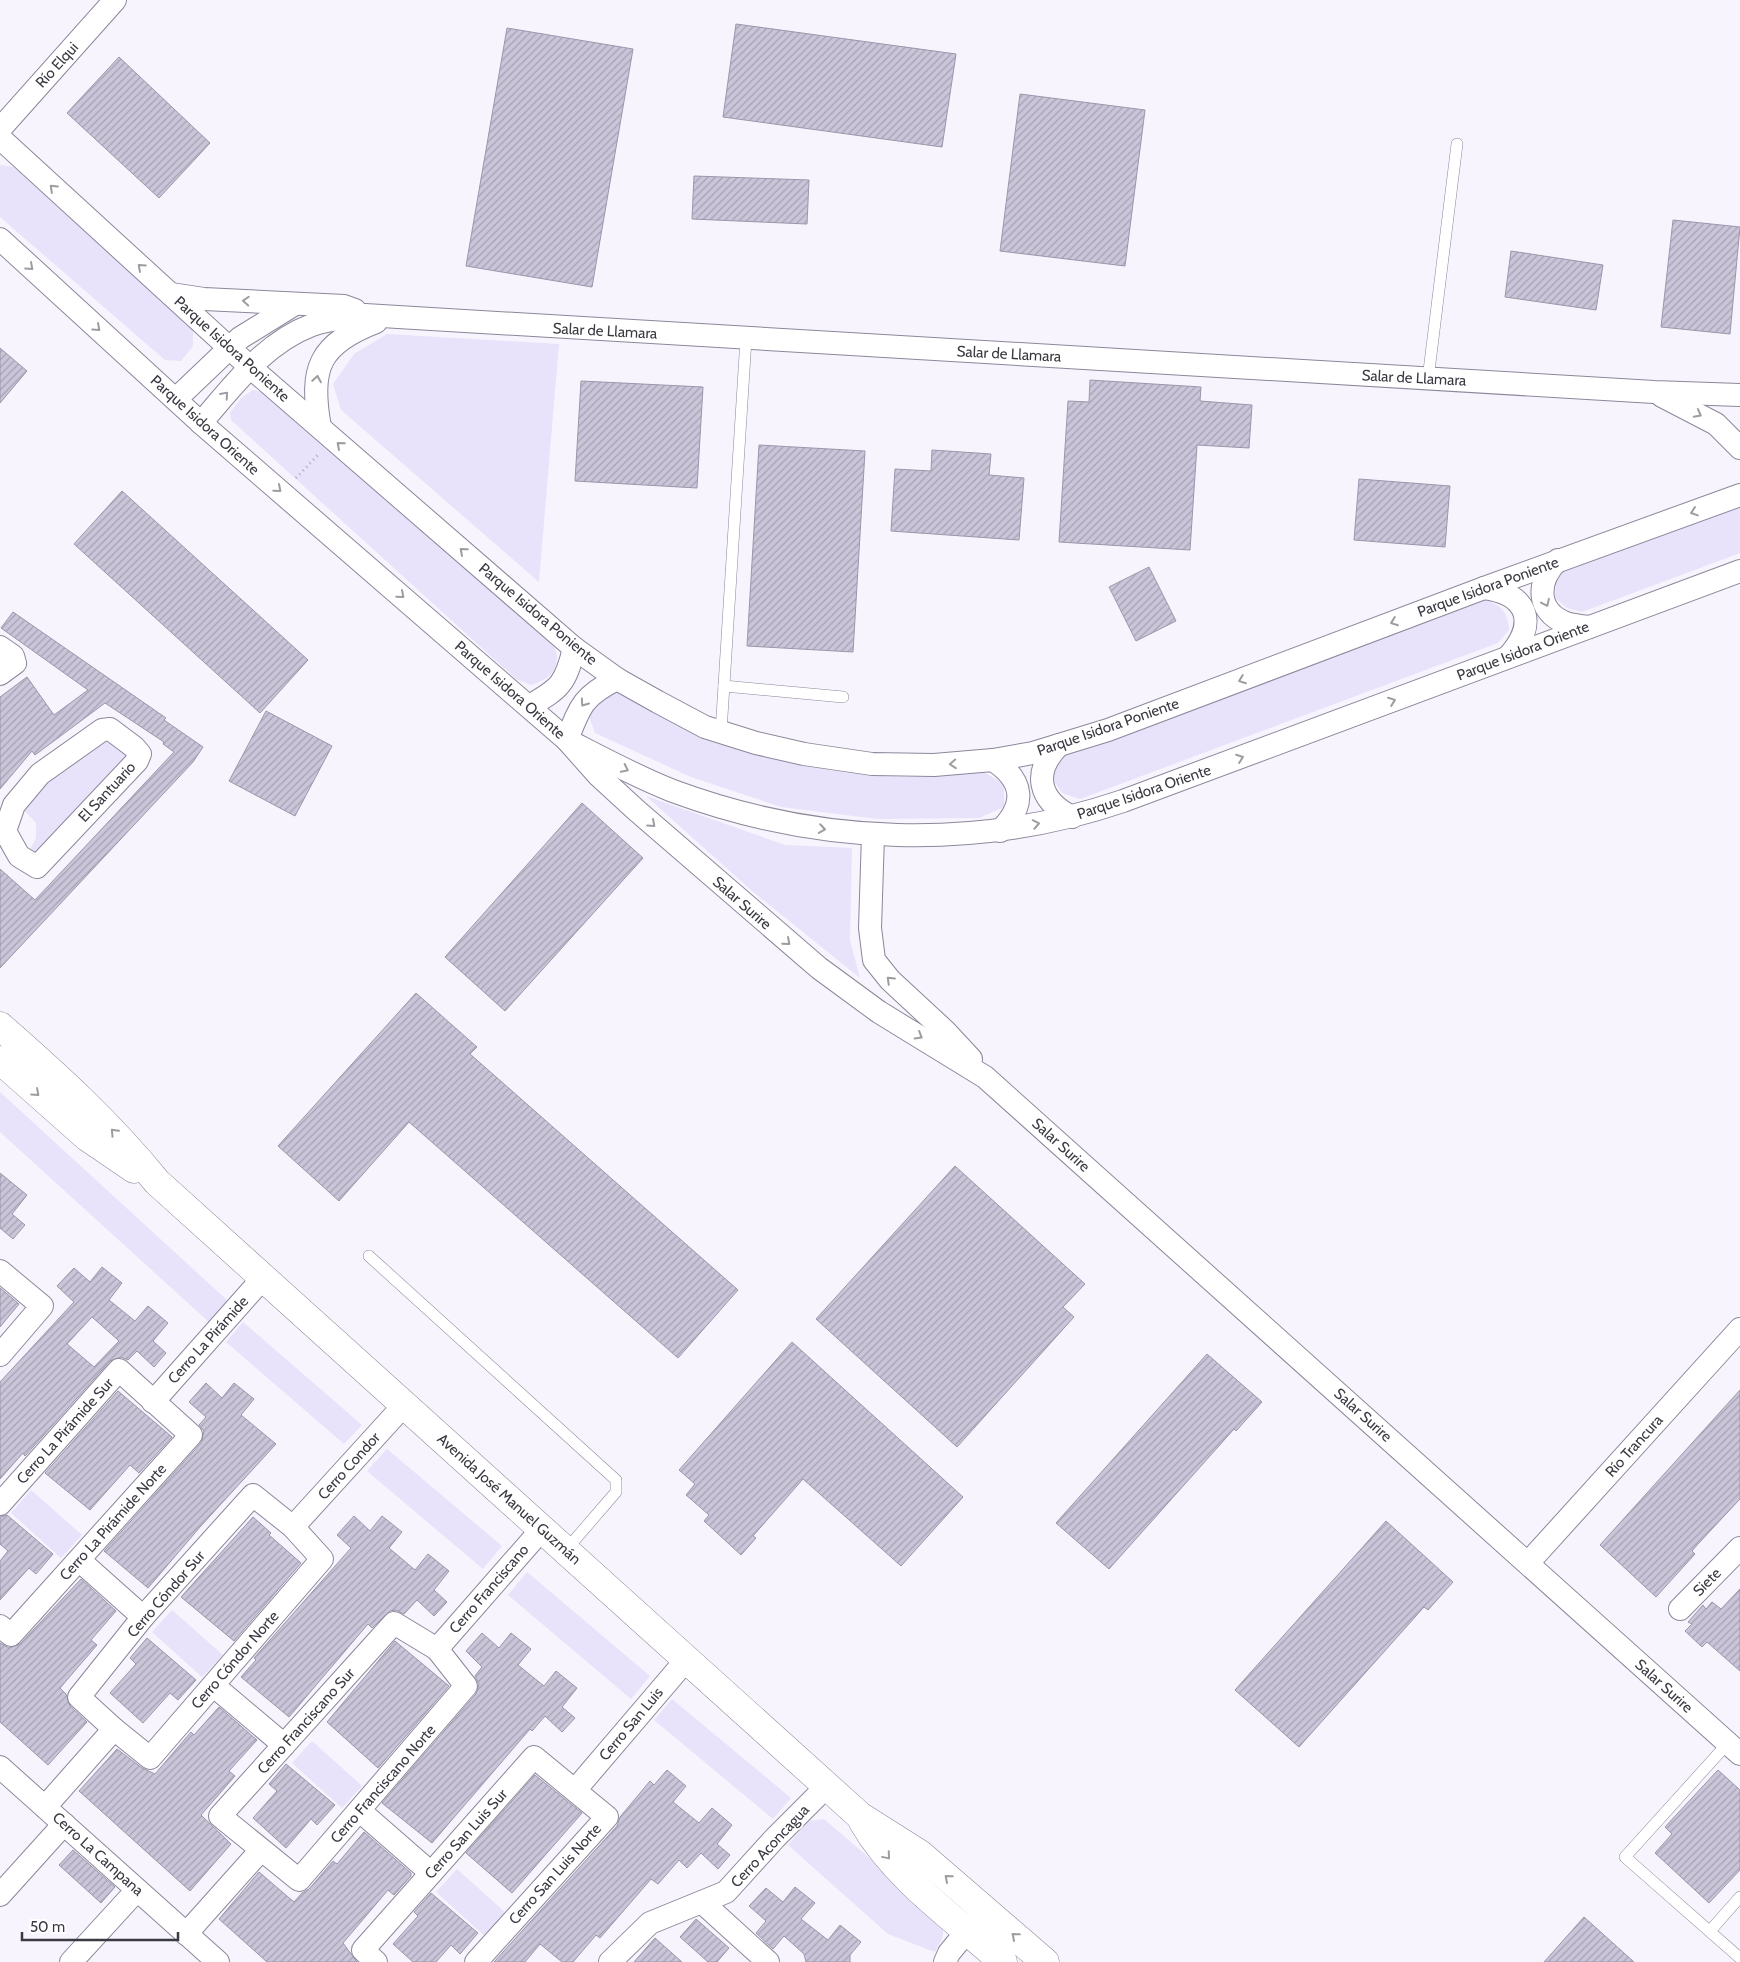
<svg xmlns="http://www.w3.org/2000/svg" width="1740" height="1962" viewBox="0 0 1740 1962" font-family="Cabin,sans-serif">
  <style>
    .green { fill: #e9e2fb }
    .building { fill: url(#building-hatch); stroke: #9b96aa; fill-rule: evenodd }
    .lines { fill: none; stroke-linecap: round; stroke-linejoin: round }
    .service-casing { stroke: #8c879a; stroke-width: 12 }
    .minor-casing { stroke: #8c879a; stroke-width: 24 }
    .tertiary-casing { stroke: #8c879a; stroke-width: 29 }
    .path { stroke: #aeabb4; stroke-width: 3; stroke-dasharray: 1 4; stroke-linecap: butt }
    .service { stroke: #fff; stroke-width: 11 }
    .minor { stroke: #fff; stroke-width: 22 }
    .tertiary { stroke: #fff; stroke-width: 28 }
    .oneway { stroke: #9d9ca0 }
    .labels { text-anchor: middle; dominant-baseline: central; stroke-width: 4; stroke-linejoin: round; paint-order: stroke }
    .street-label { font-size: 15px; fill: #3b3942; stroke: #fff }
  </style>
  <defs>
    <pattern id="building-hatch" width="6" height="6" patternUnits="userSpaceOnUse" patternTransform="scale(1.25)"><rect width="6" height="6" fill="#cbc5da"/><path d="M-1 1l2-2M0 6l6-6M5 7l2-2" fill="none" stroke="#a6a1b2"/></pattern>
  </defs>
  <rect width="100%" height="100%" fill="#f7f4fd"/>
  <!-- green -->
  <g class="green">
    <polygon points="2,165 14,167 193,329 193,346 181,361 165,360 0,217 0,166"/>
    <polygon points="387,334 559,344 539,582 341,410 333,384 354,354"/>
    <path d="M253,390L265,393L553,643C563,666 553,678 531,685L516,679L231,420L230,413L241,398Z"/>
    <polygon points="1740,500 1740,553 1582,612 1567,608 1555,598 1556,582 1561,567"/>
    <path d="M1478,597C1497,604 1508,607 1509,630L1498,643L1080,799L1062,793L1053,780L1055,763L1068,749Z"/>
    <path d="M615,691C649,707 684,729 721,742C799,771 899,786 982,771L1004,784V807L979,818L877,819L781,807L691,777L595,733L589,716L600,699Z"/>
    <polygon points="102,741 111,742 126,753 124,762 36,853 30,850 36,838 36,823 23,809 40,787"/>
    <polygon points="646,796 785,845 852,848 850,940 860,978 752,891"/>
    <polygon points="0,1092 229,1302 210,1323 0,1132"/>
    <polygon points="243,1322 362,1425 344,1444 226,1342"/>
    <polygon points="387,1449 502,1546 483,1569 367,1471"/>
    <polygon points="31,1490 82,1535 61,1558 11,1513"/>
    <polygon points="527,1572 650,1676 631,1699 508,1595"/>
    <polygon points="172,1610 223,1655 202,1677 152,1632"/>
    <polygon points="672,1699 791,1798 773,1819 654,1720"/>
    <polygon points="312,1741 362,1786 342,1808 292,1763"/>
    <path d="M824,1819L938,1917C947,1932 943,1938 935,1952L888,1934L788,1845L808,1821Z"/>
    <polygon points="457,1869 507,1914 486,1937 436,1892"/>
  </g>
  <!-- building -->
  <g class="building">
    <polygon points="736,24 956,54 942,147 723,117"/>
    <polygon points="507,28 633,49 592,287 466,266"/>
    <polygon points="119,57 210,143 159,198 67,113"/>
    <polygon points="1020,94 1145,110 1125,266 1000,251"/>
    <polygon points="694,176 809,180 807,224 692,219"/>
    <polygon points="1673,220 1740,227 1730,334 1661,327"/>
    <polygon points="1511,251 1603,265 1596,310 1505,297"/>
    <polygon points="0,348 27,371 0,403"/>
    <polygon points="1090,380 1201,387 1200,401 1252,405 1249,448 1197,445 1190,550 1059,542 1068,401 1089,402"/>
    <polygon points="581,381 703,387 697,488 575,481"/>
    <polygon points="759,445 865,451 853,652 747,646"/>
    <polygon points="932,450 991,454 989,475 1024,478 1019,540 891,531 895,469 931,471"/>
    <polygon points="1359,479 1450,486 1445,547 1354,540"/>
    <polygon points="122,491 308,660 260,713 74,544"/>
    <polygon points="1149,567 1176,621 1136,641 1109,587"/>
    <polygon points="13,612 166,718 164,720 203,747 193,762 0,968 0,869 35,900 174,752 163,744 164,742 105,703 35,755 32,751 0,789 0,697 27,677 54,715 88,690 1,628"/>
    <polygon points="266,711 332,746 295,816 229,781"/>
    <polygon points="582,803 643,858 505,1011 445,957"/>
    <polygon points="416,993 477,1047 470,1054 738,1290 678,1358 409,1122 339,1201 278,1146"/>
    <polygon points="955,1166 1085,1284 1063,1307 1074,1317 957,1447 816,1319"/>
    <polygon points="0,1173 27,1195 12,1214 25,1225 13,1239 0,1228"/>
    <path d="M102,1267L122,1283L109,1300L135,1321L148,1306L168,1323L153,1341L166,1353L154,1367L137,1351L128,1360L121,1357L110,1361L25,1456L23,1453L0,1479V1382L74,1302L57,1286L74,1268L90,1282ZM92,1317L119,1341L94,1367L67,1344Z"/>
    <polygon points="0,1288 19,1304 0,1327"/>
    <polygon points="792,1342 963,1497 901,1566 803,1479 753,1536 756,1538 741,1555 704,1521 709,1515 686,1495 695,1484 679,1470"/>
    <polygon points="1207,1354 1262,1402 1236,1431 1234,1429 1109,1569 1056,1523"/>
    <polygon points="206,1383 222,1398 234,1383 254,1399 241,1415 276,1444 200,1527 148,1588 104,1551 201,1443 204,1431 199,1425 206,1417 189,1402"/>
    <polygon points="1740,1390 1740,1499 1698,1544 1692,1551 1695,1554 1656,1597 1600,1545"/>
    <polygon points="118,1391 172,1437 139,1473 130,1465 90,1510 45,1473"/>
    <polygon points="7,1515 53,1554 36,1574 29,1568 0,1600 0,1561 8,1551 0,1544 0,1517"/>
    <polygon points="354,1516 370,1531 382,1516 402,1532 389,1548 415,1570 428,1554 449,1571 434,1590 447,1602 434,1616 417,1600 404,1614 396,1610 390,1611 372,1628 368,1624 289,1717 241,1677 256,1660 254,1658 351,1548 337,1535"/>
    <polygon points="253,1517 271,1533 269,1535 301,1563 234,1641 181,1597"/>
    <polygon points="1386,1521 1453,1582 1428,1610 1424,1607 1299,1747 1235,1690"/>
    <polygon points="81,1579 116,1611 91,1640 97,1645 60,1688 66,1694 70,1706 87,1722 48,1765 0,1722 0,1643 9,1648 20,1644"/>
    <polygon points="1740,1589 1740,1671 1707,1642 1702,1647 1685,1631 1692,1624 1688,1622 1703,1605 1706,1609 1712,1602 1721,1609"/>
    <polygon points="482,1633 499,1648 511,1633 531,1649 518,1665 544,1686 556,1671 577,1688 562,1707 575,1718 562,1732 545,1716 532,1731 530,1729 432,1843 382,1803 476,1694 479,1684 475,1676 482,1667 466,1651"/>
    <polygon points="147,1638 196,1680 178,1700 170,1693 143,1723 110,1693 136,1664 130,1658"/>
    <polygon points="395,1641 449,1686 378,1768 327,1722"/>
    <polygon points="219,1707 257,1740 229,1771 235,1776 201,1815 231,1844 190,1891 79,1791 117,1749 142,1768 155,1774 191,1732 194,1735"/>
    <polygon points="286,1764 335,1805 317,1825 311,1819 286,1848 253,1818 277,1791 269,1784"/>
    <polygon points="667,1770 686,1786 673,1802 699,1823 712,1808 732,1825 717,1844 730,1855 718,1869 701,1853 687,1868 679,1860 658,1884 651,1879 600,1938 596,1935 573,1962 562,1962 540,1944 525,1962 494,1962 617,1826 620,1817 650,1781 654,1785"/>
    <polygon points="1718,1770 1740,1790 1740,1870 1709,1903 1655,1853 1672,1834 1665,1827"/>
    <polygon points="535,1775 582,1813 512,1893 466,1853"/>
    <polygon points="364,1832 411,1873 411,1876 394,1895 388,1890 343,1943 357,1962 267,1962 219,1919 259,1872 294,1902 302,1893 309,1889 333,1861 337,1864"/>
    <polygon points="73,1850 115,1887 101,1903 59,1865"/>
    <polygon points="795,1887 815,1903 801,1919 828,1940 840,1925 861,1942 850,1955 850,1962 806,1962 804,1954 784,1936 773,1949 756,1933 766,1921 749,1906 766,1888 783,1902"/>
    <polygon points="431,1893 478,1933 460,1954 451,1945 436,1962 413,1962 393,1944 418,1916 414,1912"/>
    <polygon points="1584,1917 1634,1962 1544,1962"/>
    <polygon points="696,1919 729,1948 717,1962 708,1962 680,1937"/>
    <polygon points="655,1938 682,1962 634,1962"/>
  </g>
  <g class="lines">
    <defs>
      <g id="service">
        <polyline points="1428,379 1457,144"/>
        <polyline points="724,686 843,697"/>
        <polyline points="721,732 746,339"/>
        <polyline points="369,1256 616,1480 616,1492 566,1550"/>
        <polyline points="1728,1743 1625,1857 1740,1958"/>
        <polyline points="1710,1931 1740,1897"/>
      </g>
      <g id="minor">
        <polyline points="0,129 115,0"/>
        <polyline points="0,138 250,367 574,648 617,679 658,702 705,727 756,743 804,754 872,764 934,765 993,760 1033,753 1108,730 1484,588 1740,495"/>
        <path d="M0,239L201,423L567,740C602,758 637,777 673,791C819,845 976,851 1123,801L1740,571"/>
        <polyline points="171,294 204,299 344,306 355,310"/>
        <polyline points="1662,396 1716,424 1740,448"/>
        <polyline points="176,399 240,338 295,304"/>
        <path d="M201,423C233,386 264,343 312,325C329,319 347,318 365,315L1654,392L1740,395"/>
        <path d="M320,427C309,368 319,344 376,322"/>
        <path d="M1558,560C1537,580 1535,611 1566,623C1573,625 1581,626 1589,627"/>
        <path d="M1484,588C1529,594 1538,624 1508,657"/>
        <polyline points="0,647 13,656 15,663 0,674"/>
        <path d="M617,679C583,696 580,706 567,740L599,776L636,810L819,968L879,1012L985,1077L1740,1754"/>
        <path d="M529,706C560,689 566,683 574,648"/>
        <polygon points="110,729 134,747 140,754 137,761 37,867 19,856 5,831 14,805 40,774 102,730"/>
        <path d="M1059,745C1032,772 1038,800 1072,817"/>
        <path d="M993,760C1025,781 1026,805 1000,831"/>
        <polyline points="873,835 870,928 874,960 890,980 945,1031 971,1059"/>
        <polyline points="0,1271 42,1306 0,1355"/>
        <polyline points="153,1402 263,1278"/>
        <polygon points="253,1495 293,1527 322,1559 150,1758 114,1729 79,1697 143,1617"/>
        <polyline points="0,1504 119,1370 191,1435 11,1635 0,1626"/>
        <polyline points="293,1527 405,1404"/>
        <polyline points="79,1560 143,1617"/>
        <polyline points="1528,1563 1740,1329"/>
        <polyline points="1680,1609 1740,1548"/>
        <polygon points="394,1623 437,1649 466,1686 299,1880 220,1816"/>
        <polyline points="437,1649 542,1529"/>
        <polyline points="214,1686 284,1745"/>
        <polyline points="0,1767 218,1962"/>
        <polyline points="576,1789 687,1659"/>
        <polyline points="45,1807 114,1729"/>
        <polyline points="360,1811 431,1873"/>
        <polyline points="0,1895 64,1824"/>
        <polyline points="703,1903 768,1962"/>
        <polyline points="186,1934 261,1850"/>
        <polyline points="71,1962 137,1890"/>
        <polyline points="376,1962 363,1950 534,1757 607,1817 476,1962"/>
        <polyline points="610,1962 650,1923 726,1892 775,1838 827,1786"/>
        <polyline points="945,1962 949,1953 977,1919"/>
      </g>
      <g id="tertiary">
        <path d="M0,1026C56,1075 110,1124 157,1182L860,1816L920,1854L1045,1962"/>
        <polyline points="0,1060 87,1137 134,1169"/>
        <path d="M863,1822C896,1879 955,1919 1003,1962"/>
      </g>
    </defs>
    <!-- service casing -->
    <use href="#service" class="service-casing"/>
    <!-- minor casing -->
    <use href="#minor" class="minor-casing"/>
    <!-- tertiary casing -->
    <use href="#tertiary" class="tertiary-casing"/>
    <!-- path -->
    <polyline class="path" points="296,478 319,454"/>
    <!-- service -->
    <use href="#service" class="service"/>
    <!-- minor -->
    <use href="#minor" class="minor"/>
    <!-- tertiary -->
    <use href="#tertiary" class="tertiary"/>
  </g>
  <!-- one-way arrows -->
  <defs><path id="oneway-chevron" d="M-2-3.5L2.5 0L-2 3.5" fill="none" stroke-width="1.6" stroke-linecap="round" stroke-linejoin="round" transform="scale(1.25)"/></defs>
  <g class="oneway">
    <use href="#oneway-chevron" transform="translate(53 188) rotate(-137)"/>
    <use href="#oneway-chevron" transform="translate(30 267) rotate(42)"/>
    <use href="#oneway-chevron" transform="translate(141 267) rotate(-138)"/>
    <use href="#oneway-chevron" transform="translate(246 301) rotate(-177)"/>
    <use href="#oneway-chevron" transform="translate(97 328) rotate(42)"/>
    <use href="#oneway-chevron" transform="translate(317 379) rotate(-81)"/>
    <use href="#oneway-chevron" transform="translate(225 395) rotate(-49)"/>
    <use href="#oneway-chevron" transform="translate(1698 414) rotate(28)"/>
    <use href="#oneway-chevron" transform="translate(340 445) rotate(-139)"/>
    <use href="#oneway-chevron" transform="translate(278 489) rotate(41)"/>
    <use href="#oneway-chevron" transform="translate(1694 512) rotate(161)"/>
    <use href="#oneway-chevron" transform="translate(463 551) rotate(-139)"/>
    <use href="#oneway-chevron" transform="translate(401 595) rotate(41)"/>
    <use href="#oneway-chevron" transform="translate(1546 603) rotate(65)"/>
    <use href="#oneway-chevron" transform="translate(1394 622) rotate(159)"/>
    <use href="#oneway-chevron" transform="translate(1242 680) rotate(159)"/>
    <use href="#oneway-chevron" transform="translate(1392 701) rotate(-21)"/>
    <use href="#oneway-chevron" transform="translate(584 703) rotate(125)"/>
    <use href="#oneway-chevron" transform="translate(1240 758) rotate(-20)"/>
    <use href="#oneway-chevron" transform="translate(953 764) rotate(176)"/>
    <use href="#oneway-chevron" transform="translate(625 769) rotate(26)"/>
    <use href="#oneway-chevron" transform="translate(652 824) rotate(42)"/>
    <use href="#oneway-chevron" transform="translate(1036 824) rotate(-11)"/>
    <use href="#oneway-chevron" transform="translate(822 829) rotate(9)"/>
    <use href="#oneway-chevron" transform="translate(787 942) rotate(41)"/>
    <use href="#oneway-chevron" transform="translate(890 980) rotate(-136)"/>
    <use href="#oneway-chevron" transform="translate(919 1036) rotate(31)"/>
    <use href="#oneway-chevron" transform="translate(36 1093) rotate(42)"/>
    <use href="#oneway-chevron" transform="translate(114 1132) rotate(-133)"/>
    <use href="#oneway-chevron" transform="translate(887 1856) rotate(50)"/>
    <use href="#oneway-chevron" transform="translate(948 1878) rotate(-139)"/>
    <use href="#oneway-chevron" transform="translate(1015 1936) rotate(-139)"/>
  </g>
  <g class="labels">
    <!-- street labels -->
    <g class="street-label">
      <text transform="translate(57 65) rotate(-48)">Río Elqui</text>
      <text transform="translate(605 331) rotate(3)">Salar de Llamara</text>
      <text transform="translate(232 349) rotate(42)">Parque Isidora Poniente</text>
      <text transform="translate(1009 354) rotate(3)">Salar de Llamara</text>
      <text transform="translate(1414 378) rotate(3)">Salar de Llamara</text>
      <text transform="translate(205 425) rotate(42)">Parque Isidora Oriente</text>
      <text transform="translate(1488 587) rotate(-20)">Parque Isidora Poniente</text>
      <text transform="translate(538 614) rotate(40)">Parque Isidora Poniente</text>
      <text transform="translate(1523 651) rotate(-21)">Parque Isidora Oriente</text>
      <text transform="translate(510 690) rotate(41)">Parque Isidora Oriente</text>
      <text transform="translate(1108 727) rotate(-19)">Parque Isidora Poniente</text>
      <text transform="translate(107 792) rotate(-47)">El Santuario</text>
      <text transform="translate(1144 792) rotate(-19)">Parque Isidora Oriente</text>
      <text transform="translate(742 903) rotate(41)">Salar Surire</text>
      <text transform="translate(1061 1145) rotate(42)">Salar Surire</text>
      <text transform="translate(208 1340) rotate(-48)">Cerro La Pirámide</text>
      <text transform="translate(1363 1415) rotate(42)">Salar Surire</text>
      <text transform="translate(65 1431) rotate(-48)">Cerro La Pirámide Sur</text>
      <text transform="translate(1634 1446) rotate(-48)">Río Trancura</text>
      <text transform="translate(349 1466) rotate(-48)">Cerro Condor</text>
      <text transform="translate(509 1499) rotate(42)">Avenida José Manuel Guzmán</text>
      <text transform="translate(113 1522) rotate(-48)">Cerro La Pirámide Norte</text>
      <text transform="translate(1707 1582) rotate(-45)">Siete</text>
      <text transform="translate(489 1589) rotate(-49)">Cerro Franciscano</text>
      <text transform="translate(166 1594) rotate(-49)">Cerro Cóndor Sur</text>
      <text transform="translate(235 1660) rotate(-49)">Cerro Cóndor Norte</text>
      <text transform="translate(1664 1686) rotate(42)">Salar Surire</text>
      <text transform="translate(306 1721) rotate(-48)">Cerro Franciscano Sur</text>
      <text transform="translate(631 1724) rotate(-50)">Cerro San Luis</text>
      <text transform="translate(383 1784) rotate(-49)">Cerro Franciscano Norte</text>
      <text transform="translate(466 1834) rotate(-48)">Cerro San Luis Sur</text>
      <text transform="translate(770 1846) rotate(-47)">Cerro Aconcagua</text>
      <text transform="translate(98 1854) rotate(42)">Cerro La Campana</text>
      <text transform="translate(555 1874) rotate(-48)">Cerro San Luis Norte</text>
    </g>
  </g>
  <!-- scale -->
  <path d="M22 1932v8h156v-8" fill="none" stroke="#3b3942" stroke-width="2.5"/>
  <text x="30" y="1932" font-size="15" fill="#3b3942" stroke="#ffffff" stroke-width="4" paint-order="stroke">50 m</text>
</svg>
